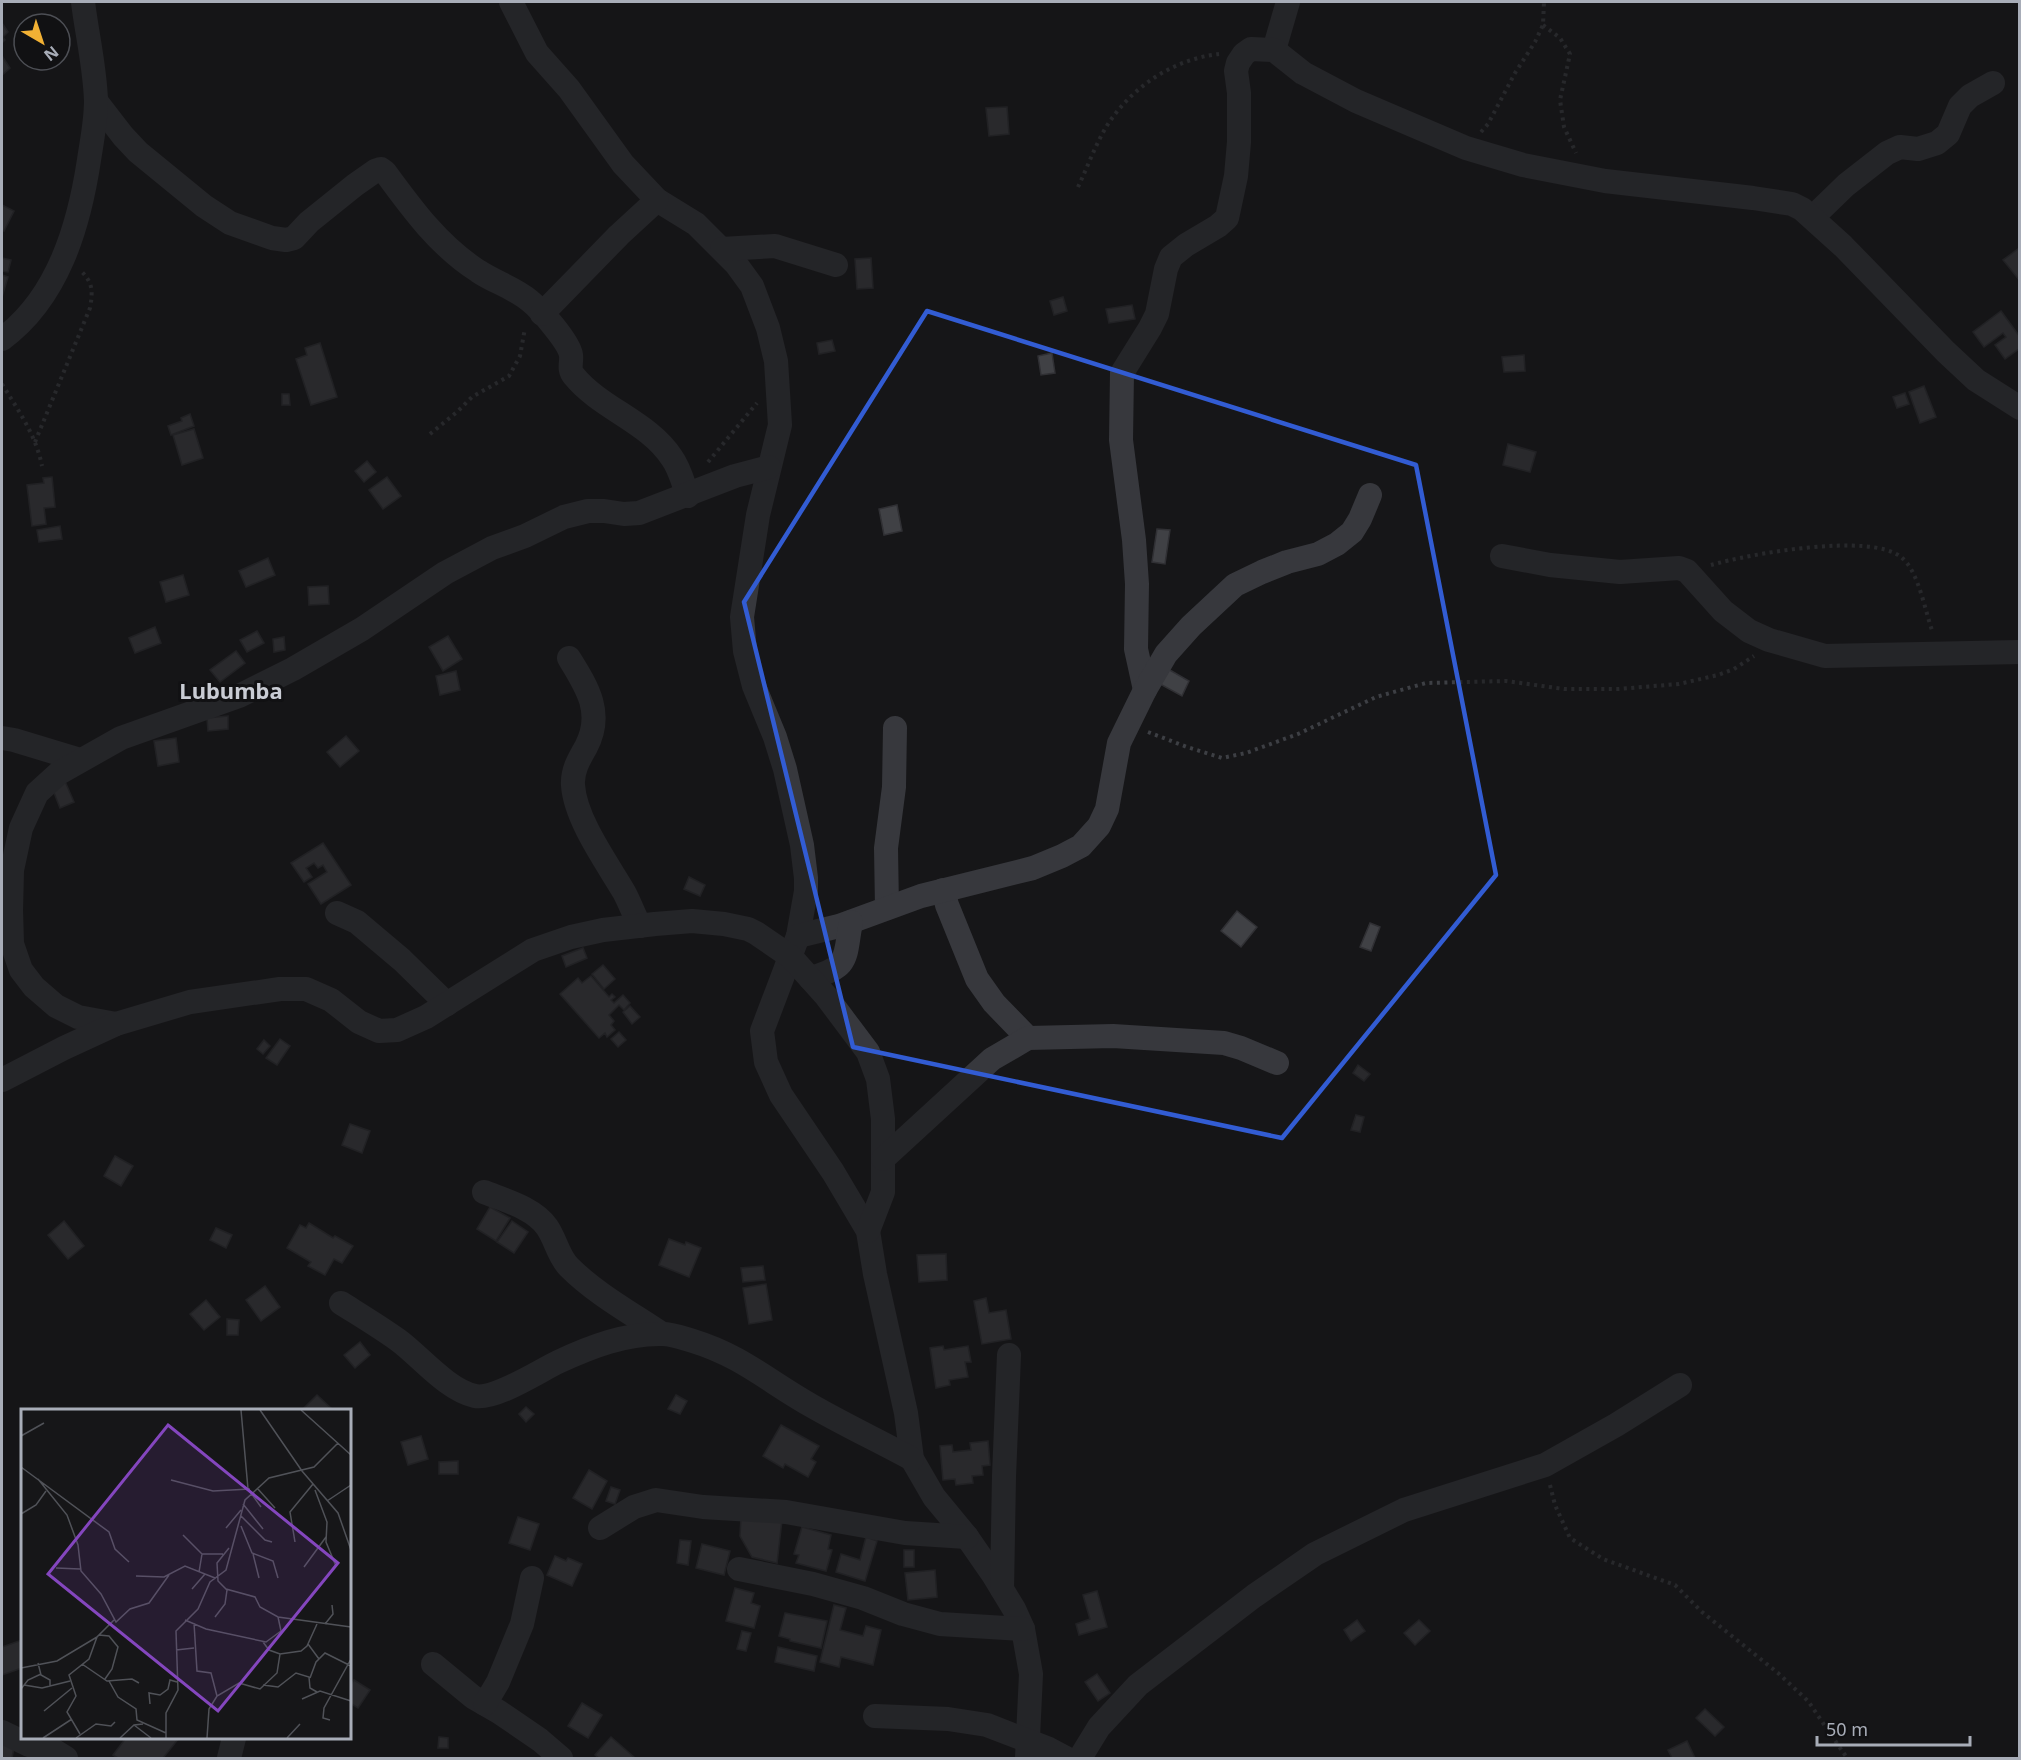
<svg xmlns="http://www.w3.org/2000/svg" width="2021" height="1760" viewBox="0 0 2021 1760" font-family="'Noto Sans',sans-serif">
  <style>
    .building { fill: #404145; stroke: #303034; stroke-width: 1.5 }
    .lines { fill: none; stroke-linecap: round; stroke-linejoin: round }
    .path { stroke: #3d3f44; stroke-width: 4; stroke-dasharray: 3 4.5; stroke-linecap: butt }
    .street { stroke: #37383d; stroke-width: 24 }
    .marked { fill: none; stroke: #325cd3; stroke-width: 4.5; stroke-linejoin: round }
    .labels { text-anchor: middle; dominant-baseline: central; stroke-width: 6; stroke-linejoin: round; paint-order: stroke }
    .quarter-label { font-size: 22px; font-weight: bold; fill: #c9ccd4; stroke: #111113 }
    .inset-road { fill: none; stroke: #505258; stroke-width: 1.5 }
    .view { fill: #8446be; fill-opacity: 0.15; stroke: #8446be; stroke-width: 3 }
    .inset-edge { fill: none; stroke: #a8adb8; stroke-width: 3 }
  </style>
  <rect width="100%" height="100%" fill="#161618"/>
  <!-- building -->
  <g class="building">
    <polygon points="2,23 8,32 3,37 5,40 2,43"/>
    <polygon points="2,56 10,68 2,75"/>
    <polygon points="1007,107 1009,134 989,136 986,108"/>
    <polygon points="2,205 14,211 4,231 2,230"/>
    <polygon points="2018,249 2020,251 2020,281 2003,260"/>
    <polygon points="2,258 11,260 8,272 2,271"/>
    <polygon points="871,258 873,288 857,289 855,259"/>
    <polygon points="2,275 8,277 2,297"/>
    <polygon points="1063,297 1067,311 1054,315 1050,301"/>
    <polygon points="1132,305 1135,319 1109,323 1106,309"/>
    <polygon points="2001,311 2020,337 2020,348 2005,359 1995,345 2006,337 2003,333 1984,347 1973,332"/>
    <polygon points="832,340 835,351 819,354 817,343"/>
    <polygon points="320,343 337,397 311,405 296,359 307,355 305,348"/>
    <polygon points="1052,353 1055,373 1041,375 1038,356"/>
    <polygon points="1524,355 1525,371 1504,372 1502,357"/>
    <polygon points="1924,386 1936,417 1920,423 1909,392"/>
    <polygon points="1905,393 1909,404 1897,408 1893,397"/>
    <polygon points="282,394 289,394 290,405 282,405"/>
    <polygon points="190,414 194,426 171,435 168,426 182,421 181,418"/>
    <polygon points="194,429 203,458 182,465 173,435"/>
    <polygon points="1508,444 1536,452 1530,472 1503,465"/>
    <polygon points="367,461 376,472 364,482 355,471"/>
    <polygon points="52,477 55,507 44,508 46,524 32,526 27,485 44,483 43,478"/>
    <polygon points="387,477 401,496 383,509 369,490"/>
    <polygon points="897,505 902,531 884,535 879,509"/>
    <polygon points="60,526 62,539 39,542 37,530"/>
    <polygon points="1157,529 1170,530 1165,564 1152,562"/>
    <polygon points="268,558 275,575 246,587 239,571"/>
    <polygon points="183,575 189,595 166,602 160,582"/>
    <polygon points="328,586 329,604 309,605 308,587"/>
    <polygon points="155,627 161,643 135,653 129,638"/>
    <polygon points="257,631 264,643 247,652 240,640"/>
    <polygon points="448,636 462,659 443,671 429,647"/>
    <polygon points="284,637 285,650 274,652 273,639"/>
    <polygon points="236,651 245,663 220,682 210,670"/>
    <polygon points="1168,669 1189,681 1182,696 1160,684"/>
    <polygon points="456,671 460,690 440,695 436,676"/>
    <polygon points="228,716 228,729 208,731 207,718"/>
    <polygon points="346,736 359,751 340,767 327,752"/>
    <polygon points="176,738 179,762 158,766 154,741"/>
    <polygon points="64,779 74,802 60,808 51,785"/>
    <polygon points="323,843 351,885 321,904 308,884 327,872 323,865 318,868 314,863 306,868 312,877 304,882 291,863"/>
    <polygon points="689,877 705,885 700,896 684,889"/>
    <polygon points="1237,911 1257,927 1241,947 1221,931"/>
    <polygon points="1370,923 1380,927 1371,951 1360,947"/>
    <polygon points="583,948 587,958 566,967 562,956"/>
    <polygon points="603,965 615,979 604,989 592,974"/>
    <polygon points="591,976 609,997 612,994 615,997 611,1000 614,1003 623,995 630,1003 624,1010 619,1005 609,1015 614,1021 611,1025 615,1030 607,1037 605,1033 599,1038 560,994 578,978 582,983"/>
    <polygon points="630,1006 640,1017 632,1024 623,1012"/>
    <polygon points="619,1032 626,1040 618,1047 611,1039"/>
    <polygon points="280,1039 290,1046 277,1065 266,1058"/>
    <polygon points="264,1040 270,1046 263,1054 257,1049"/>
    <polygon points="1358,1065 1370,1074 1364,1081 1353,1073"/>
    <polygon points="1356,1115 1364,1117 1360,1132 1351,1130"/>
    <polygon points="350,1124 370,1131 362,1153 342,1145"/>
    <polygon points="115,1156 133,1166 121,1186 104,1176"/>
    <polygon points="490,1207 510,1218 496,1241 477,1229"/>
    <polygon points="64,1221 84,1246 68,1259 48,1235"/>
    <polygon points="512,1221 528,1232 514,1253 497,1242"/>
    <polygon points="309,1223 333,1238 335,1236 353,1246 342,1263 334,1259 325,1275 308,1266 311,1262 287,1248 300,1225 306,1228"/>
    <polygon points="216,1228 232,1235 226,1248 210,1240"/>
    <polygon points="669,1239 685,1245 686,1242 701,1248 689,1277 659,1265"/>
    <polygon points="946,1254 947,1280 919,1282 917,1255"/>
    <polygon points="763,1266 765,1280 743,1282 741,1268"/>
    <polygon points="766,1284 772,1320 749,1324 743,1288"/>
    <polygon points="265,1286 280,1307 261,1321 246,1300"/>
    <polygon points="986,1298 989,1313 1006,1310 1011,1339 982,1344 974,1301"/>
    <polygon points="206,1300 220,1317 204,1330 190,1314"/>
    <polygon points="227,1319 239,1320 238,1335 227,1335"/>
    <polygon points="360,1342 370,1355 355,1368 344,1355"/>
    <polygon points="943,1346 944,1350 968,1346 971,1362 965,1362 968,1377 949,1380 950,1385 936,1388 930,1348"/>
    <polygon points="317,1395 333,1410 302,1410"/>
    <polygon points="676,1395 687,1401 680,1414 668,1409"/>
    <polygon points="526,1407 534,1414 526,1422 519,1414"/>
    <polygon points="781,1425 819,1446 811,1459 816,1462 808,1477 785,1464 783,1468 763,1456"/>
    <polygon points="421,1436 428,1459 408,1465 401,1442"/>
    <polygon points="988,1441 990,1465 982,1466 983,1475 972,1476 973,1483 956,1485 955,1479 943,1480 940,1446 952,1445 953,1452 971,1450 970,1443"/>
    <polygon points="458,1461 458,1474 439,1474 439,1462"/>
    <polygon points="589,1470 607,1481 592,1509 573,1498"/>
    <polygon points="611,1487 620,1490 615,1504 606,1501"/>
    <polygon points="518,1517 539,1524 530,1550 509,1543"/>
    <polygon points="741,1517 782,1520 777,1563 752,1557 740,1536"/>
    <polygon points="802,1527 831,1535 828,1549 832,1550 826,1571 796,1563 799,1555 794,1554"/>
    <polygon points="866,1537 877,1541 865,1581 836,1572 841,1554 860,1560"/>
    <polygon points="680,1540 691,1541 688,1565 677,1563"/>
    <polygon points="702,1544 730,1551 724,1575 696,1568"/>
    <rect x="904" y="1550" width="10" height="17"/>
    <polygon points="555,1556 566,1561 568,1558 582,1564 572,1586 547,1575"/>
    <polygon points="935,1570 937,1597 908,1600 905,1573"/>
    <polygon points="735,1588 754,1593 751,1603 760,1606 754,1628 726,1621"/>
    <polygon points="1097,1591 1107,1627 1079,1635 1076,1624 1090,1619 1083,1595"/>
    <polygon points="834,1605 846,1608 840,1630 863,1636 866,1626 881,1630 873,1665 841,1657 839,1667 820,1662"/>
    <polygon points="785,1613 827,1621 821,1648 790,1641 790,1639 779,1636"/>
    <polygon points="1357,1620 1365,1631 1351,1641 1344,1630"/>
    <polygon points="1419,1620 1430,1631 1415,1645 1404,1633"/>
    <polygon points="742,1631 751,1633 746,1651 737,1649"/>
    <polygon points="22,1640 22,1668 2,1675 2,1647"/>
    <polygon points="778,1647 817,1656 814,1671 775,1662"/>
    <polygon points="1097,1674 1110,1693 1098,1701 1085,1682"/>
    <polygon points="354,1680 370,1690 358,1708 350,1703 350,1687"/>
    <polygon points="582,1703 602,1715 588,1738 568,1726"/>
    <polygon points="1705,1709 1724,1727 1715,1736 1696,1718"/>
    <polygon points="439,1737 448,1738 448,1748 438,1748"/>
    <polygon points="611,1737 635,1758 599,1758 595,1755"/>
    <polygon points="126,1738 179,1738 163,1758 118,1758 113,1755"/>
    <polygon points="2,1740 15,1742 12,1758 2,1758"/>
    <polygon points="1687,1741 1695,1758 1672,1758 1668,1750"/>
  </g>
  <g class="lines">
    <!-- path -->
    <g class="path">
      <polyline points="1543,25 1560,38 1570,54 1560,100 1564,127 1576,153"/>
      <polyline points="1481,132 1488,124 1515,73 1535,42 1543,25 1544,2"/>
      <path d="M1078,187C1088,166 1096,143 1108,124C1133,86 1174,59 1219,54"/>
      <path d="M2,384C18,410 36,435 42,466"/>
      <polyline points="430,434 457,412 472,397 509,376 520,356 525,328"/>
      <path d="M35,442L90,308C93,291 93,282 80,270"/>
      <polyline points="708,462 757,403"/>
      <path d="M1711,565C1749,554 1870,532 1901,557C1919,571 1925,612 1933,633"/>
      <polyline points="1148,732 1187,747 1222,758 1246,753 1298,734 1376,697 1426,683 1506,681 1564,689 1618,689 1679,684 1718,675 1734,669 1754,656"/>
      <polyline points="1550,1485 1555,1505 1570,1538 1603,1559 1675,1585 1702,1612 1778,1673 1808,1701 1847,1758"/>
    </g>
    <!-- street -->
    <g class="street">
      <polyline points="511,2 537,53 569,89 623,164 657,200 696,224 736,264 752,286 768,328 776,361 780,425 758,515 742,617 745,651 754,686 775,737 785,769 802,845 806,878 806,891 798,936 762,1031 766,1062 781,1095 833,1172 868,1231 875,1274 906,1413 912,1459 934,1497 967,1537 994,1576 1014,1609 1023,1629 1031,1674 1027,1758"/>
      <polyline points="1274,50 1288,2"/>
      <path d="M96,101L123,136L138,152L204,206L230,223L272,238L286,240L294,238L309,222L355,185L375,171L381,169L385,172C412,209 439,246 478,271C494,282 515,288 530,301C540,309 569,342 571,355C572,363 568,369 574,376C601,409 649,422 672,458C680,469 683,483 688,496"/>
      <polyline points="1813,217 1846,185 1887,153 1900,147 1918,149 1937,143 1948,134 1960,106 1970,96 1993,83"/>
      <polyline points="722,249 775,246 836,265"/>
      <polyline points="542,314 619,235 657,200"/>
      <path d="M2,339C58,298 79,226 89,160C92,140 96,121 96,101C95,67 87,35 83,2"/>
      <polyline points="1502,556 1550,565 1620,572 1679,568 1687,571 1723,611 1749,631 1769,640 1825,656 2020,652"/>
      <path d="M569,658C587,687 604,713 586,747C579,759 572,771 573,785C575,819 607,863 624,892C630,903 634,915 640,926"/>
      <polyline points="1145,690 1136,649 1137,584 1134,540 1121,440 1122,373 1150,328 1157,314 1166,269 1171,257 1186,245 1218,226 1227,218 1236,176 1239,142 1239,93 1236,71 1238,63 1244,54 1251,49 1274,50 1303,73 1356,101 1466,148 1523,165 1605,181 1753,198 1792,204 1802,209 1843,246 1946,352 1976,380 2020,408"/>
      <polyline points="2,738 14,740 80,760"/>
      <polyline points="943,890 947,905 977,979 994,1003 1028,1038"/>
      <polyline points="887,908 886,848 894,787 895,728"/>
      <polyline points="337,913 357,922 402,960 447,1004"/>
      <polyline points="798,936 839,926 921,896 1033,868 1062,856 1081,846 1099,826 1107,809 1119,743 1145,690 1166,654 1191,626 1235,585 1262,572 1287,562 1318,554 1337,544 1352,532 1360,519 1370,495"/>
      <path d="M810,978C851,967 844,958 851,922"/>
      <polyline points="116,1024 78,1017 56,1006 34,987 21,970 12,944 11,910 12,870 21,828 37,793 59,773 121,738 239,696 293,669 362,629 445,573 492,548 525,536 564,517 588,511 604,511 624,514 639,513 735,476 769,467"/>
      <polyline points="2,1080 64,1048 116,1024 190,1002 280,989 306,989 331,1000 359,1022 379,1031 397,1030 426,1017 533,950 571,937 603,930 655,924 692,921 724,924 748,929 756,933 791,957 826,996 868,1052 878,1079 883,1119 883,1192 868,1231"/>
      <polyline points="883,1159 992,1059 1028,1038 1113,1036 1224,1043 1241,1048 1277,1063"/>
      <path d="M484,1192C504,1200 534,1208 547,1227C556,1240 558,1256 569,1267C596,1294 631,1313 662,1334"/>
      <path d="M341,1303C360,1315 380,1327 398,1340C420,1356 447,1390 475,1396C495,1400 539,1371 558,1362C590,1347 626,1333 662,1334C673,1334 683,1338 693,1341C742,1356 769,1382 812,1406C845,1425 879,1441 912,1459"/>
      <polyline points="600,1528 634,1507 656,1500 703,1507 786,1512 905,1533 967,1537"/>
      <polyline points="739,1569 813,1584 863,1598 903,1614 940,1624 1023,1629"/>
      <polyline points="1002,1589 1004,1476 1009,1355"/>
      <polyline points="433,1664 473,1697 499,1712 540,1740 561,1758"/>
      <polyline points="485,1704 498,1682 522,1624 532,1578"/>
      <polyline points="875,1716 948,1719 987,1725 1049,1749 1066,1758"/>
      <polyline points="2,1732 29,1745 53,1750 66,1758"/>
      <polyline points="229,1758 234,1738"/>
      <polyline points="1080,1758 1099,1727 1138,1685 1254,1596 1315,1554 1404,1510 1545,1465 1616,1425 1680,1385"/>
    </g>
  </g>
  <!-- marked area -->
  <path d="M0 0H2021V1760H0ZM927,311L1416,465L1496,875L1282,1138L853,1047L744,602Z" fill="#161618" fill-opacity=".55" fill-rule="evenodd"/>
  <path class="marked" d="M927,311L1416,465L1496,875L1282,1138L853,1047L744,602Z"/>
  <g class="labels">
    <!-- quarter labels -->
    <g class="quarter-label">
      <text x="231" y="690">Lubumba</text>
    </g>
  </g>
  <!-- overview -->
  <g transform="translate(21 1409)">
    <rect width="330" height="330" fill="#161618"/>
    <path class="inset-road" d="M220,1L227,80L240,98M239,1L281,62L317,104L330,141M280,1L330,46M0,27L23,14M0,58L88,123L94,140L108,153M17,70L46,106L57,136L60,162L80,185L95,213L109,200L128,194L148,166M150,71L192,82L229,80M236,79L254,99M294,81L306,113L305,133L315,157M306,92L330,76M222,95L242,120M0,105L15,96L25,82M220,107L244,131L251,133M220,117L231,144L252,152L257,169M205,119L220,101M162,126L181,145H202M274,133L269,103L292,75M208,139L196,154L197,172L205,180L234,188L239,198L257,208L330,218M232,145L238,169M283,158L305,128M35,159L59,160M178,163L181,145M115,167L143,168L164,157L194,169M171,180L184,165M194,208L204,195L206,181M164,211L185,220L245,233L260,222L257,208M173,214L176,262L190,264L196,287M304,215L312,205L311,196M78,226L88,227L97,238L91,260L84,270M242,233L248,241L259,245L280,242L286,237L296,215M287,235L298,250M155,241L173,239M17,254L20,266L29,271V278M61,255L86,272L111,270L118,274M0,259L36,252L76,228M289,269L295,253L304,244L330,257M88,272L97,288L115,300L116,311L145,324M3,276L21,279L49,272M242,276L257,278L275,264L288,268L289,279L296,283M0,280L7,271L20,265M281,290L299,282L330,292M330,293V318M129,295L128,284L139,286L147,280L149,271L156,273M23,302L51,279M309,311L302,309L303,299L330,250M113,316L130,329M59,325L46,303L55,287L48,266L68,250L76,228L93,211M22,329L51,310M55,329L75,315L90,317L94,313M99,329L113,316L122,315M145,329V304L157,281L155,222L177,200L189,173L205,161L224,91L248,69L293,58L317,34M186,329L188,300L196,287L218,274L239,280L256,264L259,245M266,329L279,315"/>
    <path class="view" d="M147,16L317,154L197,302L27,165Z"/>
    <rect width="330" height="330" class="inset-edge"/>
  </g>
  <!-- border -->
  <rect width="2021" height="1760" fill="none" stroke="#a8adb8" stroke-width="6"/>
  <!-- north arrow -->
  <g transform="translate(42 42) rotate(141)"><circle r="28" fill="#111113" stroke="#4d4f55" stroke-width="1.5"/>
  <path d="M0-4.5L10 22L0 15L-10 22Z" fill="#f2b134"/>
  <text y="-9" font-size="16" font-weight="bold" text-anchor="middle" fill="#a8adb8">N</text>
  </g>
  <!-- scale -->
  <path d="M1817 1736v9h153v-9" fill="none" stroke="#a8adb8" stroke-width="3"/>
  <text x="1826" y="1736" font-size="18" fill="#a8adb8" stroke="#111113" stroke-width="4.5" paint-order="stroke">50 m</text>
</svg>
